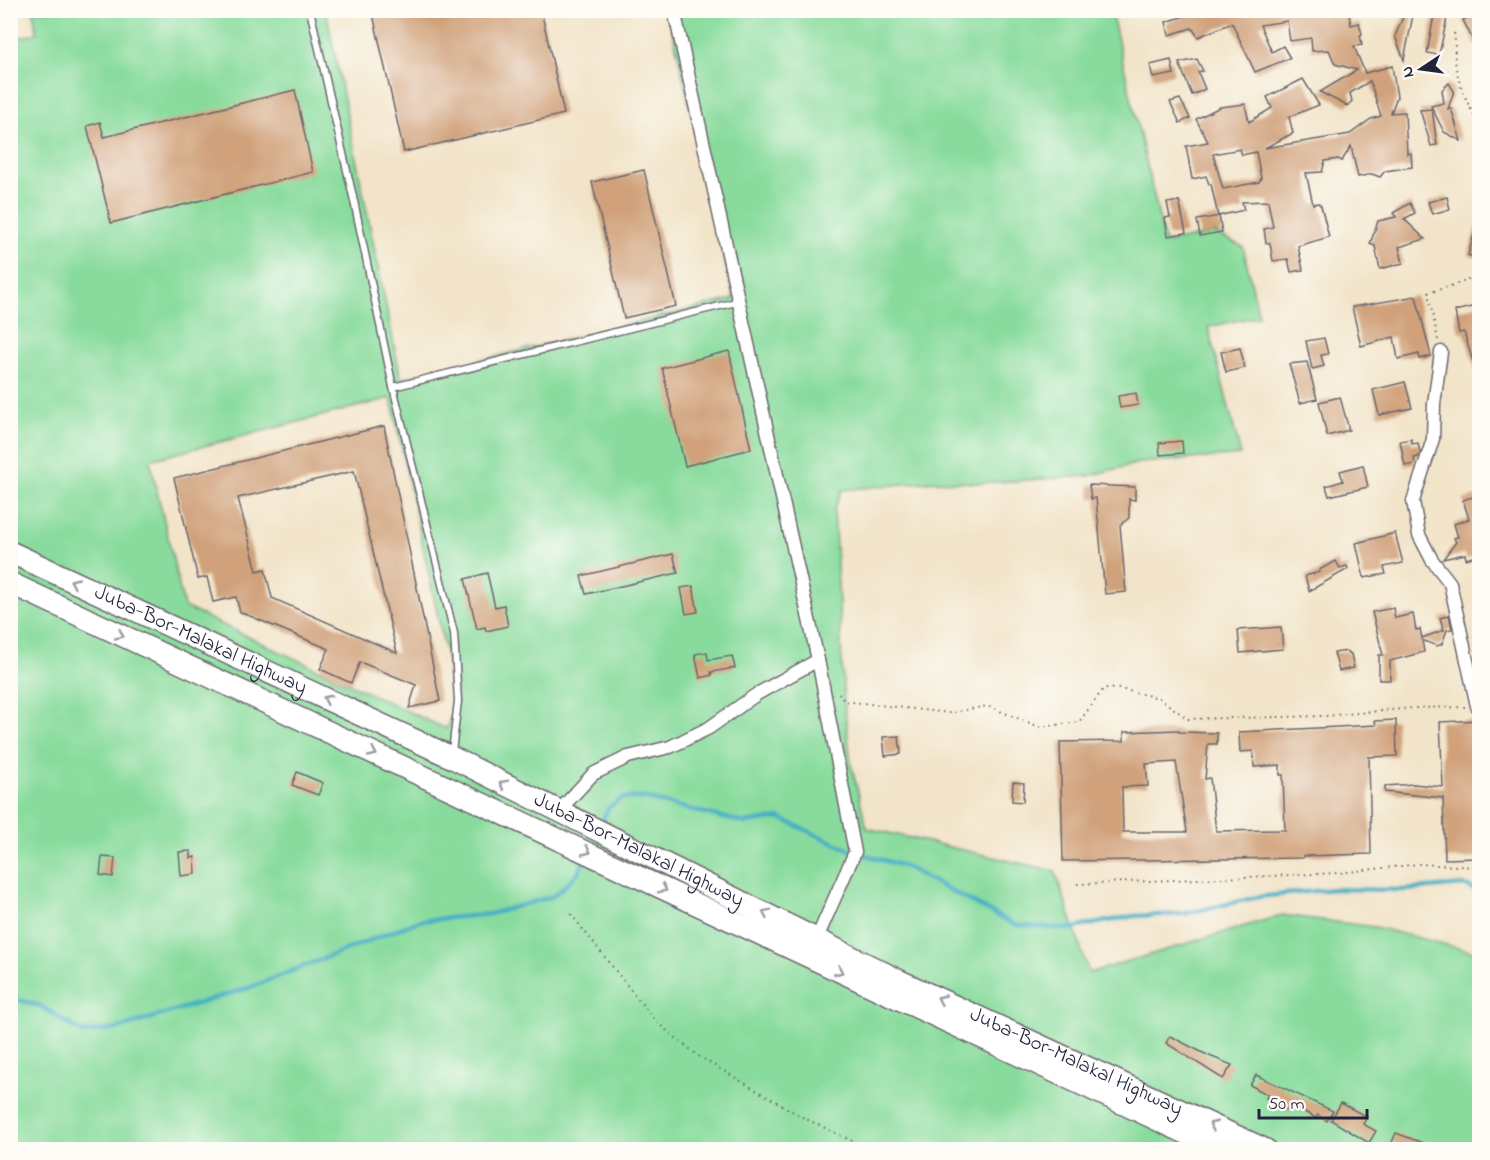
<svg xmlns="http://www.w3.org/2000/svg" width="1490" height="1160" viewBox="0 0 1490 1160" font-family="'Indie Flower',sans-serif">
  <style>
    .green { fill: #88db9c; stroke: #557e6c; stroke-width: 1.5; fill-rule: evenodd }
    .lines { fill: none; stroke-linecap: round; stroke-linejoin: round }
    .stream { stroke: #45adc4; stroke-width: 4.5 }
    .building { fill: #d0a17a; fill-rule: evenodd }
    .lane-casing { stroke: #6b666d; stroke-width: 9 }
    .street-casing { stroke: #6b666d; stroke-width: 15 }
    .highway-casing { stroke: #6b666d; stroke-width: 24 }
    .path { stroke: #6b666d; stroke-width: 2; stroke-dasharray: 1.5 4.5; stroke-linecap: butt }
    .lane { stroke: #fff; stroke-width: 6 }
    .street { stroke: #fff; stroke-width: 12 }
    .highway { stroke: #fff; stroke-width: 21 }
    .oneway { stroke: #9c9ca7 }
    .labels { text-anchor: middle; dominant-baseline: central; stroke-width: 4.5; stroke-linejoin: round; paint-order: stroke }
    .street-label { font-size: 21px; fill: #22223b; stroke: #fdfcf7 }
  </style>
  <rect width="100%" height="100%" fill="#fdfcf7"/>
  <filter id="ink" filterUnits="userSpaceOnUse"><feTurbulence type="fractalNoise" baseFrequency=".0167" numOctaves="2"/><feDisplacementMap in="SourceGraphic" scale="12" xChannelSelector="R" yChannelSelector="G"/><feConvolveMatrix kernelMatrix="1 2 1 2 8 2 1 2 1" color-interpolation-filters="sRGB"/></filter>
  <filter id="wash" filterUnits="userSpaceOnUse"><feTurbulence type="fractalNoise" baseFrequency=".008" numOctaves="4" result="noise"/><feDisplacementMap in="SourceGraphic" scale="24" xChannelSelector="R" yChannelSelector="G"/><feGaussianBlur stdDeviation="1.35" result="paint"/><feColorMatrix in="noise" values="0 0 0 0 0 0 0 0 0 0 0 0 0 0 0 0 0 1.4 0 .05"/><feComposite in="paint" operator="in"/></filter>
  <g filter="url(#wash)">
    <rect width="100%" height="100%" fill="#f2e4c9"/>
    <!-- green -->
    <path class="green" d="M33,11H326L401,379L734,299L668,11H1111L1165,243L1215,233L1243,247L1259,316L1208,327L1241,455L1139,463L1088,476L982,483L935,481L842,490L834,510L844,701L851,764L867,828L1055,871L1089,973L1282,915L1375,927L1479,953V1149H11L10,40L37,33ZM391,398L456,701L446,729L184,607L150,460Z"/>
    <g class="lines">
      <!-- stream -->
      <g class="stream">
        <polyline points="600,826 608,808 623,798 644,798 745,823 779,818 855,852 904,866 1015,925 1068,929 1133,916 1183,914 1258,897 1333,889 1404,890 1464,885 1480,892"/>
        <polyline points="10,998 41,1006 83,1033 116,1029 251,987 419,921 490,914 554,896 578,873 585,859"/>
      </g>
    </g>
    <g id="blocks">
      <!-- building -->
      <g class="building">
        <polygon points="372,10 541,10 564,114 404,152"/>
        <path d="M1190,10H1348L1351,25L1359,23L1362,34L1360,35L1362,45L1354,46L1365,73L1392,66L1397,97L1391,113L1405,112L1407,154L1411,153L1412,167L1385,171L1380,177L1372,174L1358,177L1351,146L1342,161L1338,159L1325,161L1322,172L1306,173L1313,204L1318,203L1321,206L1329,237L1298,246L1303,270L1291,272L1288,259L1273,261L1270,243H1266L1264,229L1273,227L1268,201L1242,202L1244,210L1218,216L1211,184H1209L1206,176L1192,179L1186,146L1208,142L1196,119L1220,107L1245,104L1249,122L1272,108L1267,97L1303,79L1319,105L1289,117L1293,133L1265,148L1350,134L1371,119L1381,116L1370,81L1350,93L1352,101L1347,106L1320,92L1357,70L1335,64L1329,50L1312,51L1311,38L1290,41L1287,21L1260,25L1272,52L1283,46L1290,58L1255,72L1232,23L1198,37L1192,28L1169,35L1166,22L1191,14ZM1240,149L1242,155L1256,152L1261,178L1259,182L1223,189L1213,154Z"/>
        <polygon points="1406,10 1414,10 1404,60 1395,36"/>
        <polygon points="1475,14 1479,24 1479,52 1463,20"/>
        <polygon points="1434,15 1447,18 1439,55 1427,53"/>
        <polygon points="1197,59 1203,71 1198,72 1205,89 1192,95 1179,63"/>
        <polygon points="1171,60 1174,74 1153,78 1150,65"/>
        <polygon points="1449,83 1454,91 1448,109 1451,108 1461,141 1444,132 1431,106 1444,103 1442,90"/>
        <polygon points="295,90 313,172 111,223 87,126 100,122 104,137"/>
        <polygon points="1180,99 1190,118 1180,123 1170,102"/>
        <polygon points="1432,109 1437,145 1431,146 1420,110"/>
        <polygon points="644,170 676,306 624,318 592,182"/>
        <polygon points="1447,197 1450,209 1432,214 1428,202"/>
        <polygon points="1179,201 1186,233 1168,236 1165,218 1170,217 1167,203"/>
        <polygon points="1410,203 1415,213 1404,219 1425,239 1399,247 1403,263 1380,269 1375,246 1370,244 1378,221 1396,217 1393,213"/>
        <polygon points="1219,216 1222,232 1200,236 1197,220"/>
        <polygon points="1477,224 1479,224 1479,259 1468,255"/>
        <polygon points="1416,296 1431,356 1420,359 1419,354 1398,359 1394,337 1361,346 1352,307"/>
        <polygon points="1479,305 1479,372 1476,372 1464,332 1459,333 1455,311"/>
        <polygon points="1324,338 1328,354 1321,355 1324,366 1312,369 1306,341"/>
        <polygon points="1240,348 1245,368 1226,372 1221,352"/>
        <polygon points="729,351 751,449 685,466 662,368"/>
        <polygon points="1307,362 1317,399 1300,403 1289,364"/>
        <polygon points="1405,382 1412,408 1379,415 1373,390"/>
        <polygon points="1136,393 1138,405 1120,408 1118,396"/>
        <polygon points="1340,397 1349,430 1327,436 1319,402"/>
        <path d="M384,426L440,701L409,708L416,685L360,662L351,683L320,669L329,649L240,612L236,597L213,602L207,577L198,579L174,478ZM354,471L397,653L272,598L265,569L257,571L238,498Z"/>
        <polygon points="1411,439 1412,444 1418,443 1420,452 1418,457 1414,458 1415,464 1405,466 1400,441"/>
        <polygon points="1182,441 1183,453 1160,455 1159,443"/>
        <polygon points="1363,465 1368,487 1329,496 1326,486 1343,481 1340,471"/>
        <polygon points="1089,485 1135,487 1135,500 1129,499 1129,518 1120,525 1126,592 1105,594 1096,498 1091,499"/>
        <polygon points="1479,495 1479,555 1466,559 1465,554 1443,559 1456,542 1454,538 1458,537 1454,524 1469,519 1463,500"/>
        <polygon points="1395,533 1403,563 1384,567 1386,574 1364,578 1356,543"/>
        <polygon points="673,554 678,573 586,594 581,576"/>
        <polygon points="1336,561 1340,568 1347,566 1348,569 1309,591 1305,576 1320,572 1319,570"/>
        <polygon points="487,573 495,607 504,605 508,626 486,631 485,627 477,629 465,579"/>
        <polygon points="693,586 698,612 686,614 681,588"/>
        <polygon points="1393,608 1395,618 1413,614 1416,630 1420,629 1422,638 1444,630 1440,618 1449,615 1452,629 1447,630 1442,644 1437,646 1422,640 1424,652 1390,661 1390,680 1379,680 1379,655 1383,655 1372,612"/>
        <polygon points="1281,627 1283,649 1240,653 1238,630"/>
        <polygon points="1346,651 1351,654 1354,668 1339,671 1334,653"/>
        <polygon points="707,652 708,660 732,656 735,668 711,672 712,675 700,678 695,654"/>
        <path d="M1396,720L1397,756L1369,757L1371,854L1303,856V858L1063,861L1060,742L1124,741V732L1179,730V732L1217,733V744H1208L1205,779L1210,778L1216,831L1285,830L1283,775H1280V765L1254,767L1253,751L1240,752L1239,732L1376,725L1375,721ZM1176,762L1187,832H1123L1122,787L1148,786L1146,764Z"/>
        <polygon points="1479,720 1479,858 1445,859 1443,798 1385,792 1385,786 1414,784 1443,787 1440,722"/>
        <polygon points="899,736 901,754 885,756 883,737"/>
        <polygon points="297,772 323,783 318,795 292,785"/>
        <polygon points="1013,782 1024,783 1023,802 1012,801"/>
        <polygon points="191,851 191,858 195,857 196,874 181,876 179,852"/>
        <polygon points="102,857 115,858 113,877 100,875"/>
        <polygon points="1170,1036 1207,1055 1232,1065 1223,1079 1166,1043"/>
        <polygon points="1256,1075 1333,1111 1327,1121 1318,1115 1316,1118 1291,1105 1288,1111 1266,1098 1268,1095 1250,1085"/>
        <polygon points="1341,1103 1367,1117 1363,1124 1376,1131 1369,1143 1331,1120"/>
        <polygon points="1396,1133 1437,1148 1436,1149 1391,1149 1393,1146 1391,1144"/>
      </g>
    </g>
  </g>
  <g filter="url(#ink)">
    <use href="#blocks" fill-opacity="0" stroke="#6b666d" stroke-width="1.5"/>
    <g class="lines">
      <defs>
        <g id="lane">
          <polyline points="310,10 354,201 393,387 454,633 458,701 452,752"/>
          <polyline points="393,387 740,301"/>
        </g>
        <g id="street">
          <polyline points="674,10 818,660 855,852 817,938"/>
          <polyline points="1441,352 1434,404 1433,439 1413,501 1419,535 1432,560 1450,583 1477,706 1480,706"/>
          <polyline points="558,812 593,774 628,757 670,747 709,728 757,694 818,660"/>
        </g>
        <g id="highway">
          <path id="s1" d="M10,552L451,757L900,981L1266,1150"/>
          <polyline points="10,583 1222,1150"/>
        </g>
      </defs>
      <!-- lane casing -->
      <use href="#lane" class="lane-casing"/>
      <!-- street casing -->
      <use href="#street" class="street-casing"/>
      <!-- highway casing -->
      <use href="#highway" class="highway-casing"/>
      <!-- path -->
      <g class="path">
        <path d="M1454,33C1456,43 1454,50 1455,60C1457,82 1469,108 1480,126"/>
        <polyline points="1438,340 1428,293 1466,281 1480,267"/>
        <polyline points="839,693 844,701 949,713 987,706 1040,727 1079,722 1104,688 1120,689 1159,698 1188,719 1325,716 1413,708 1465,707"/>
        <polyline points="1077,884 1339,873 1419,864 1476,867 1480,869"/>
        <polyline points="571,914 656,1022 700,1057 804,1118 871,1150"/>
      </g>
      <!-- lane -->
      <use href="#lane" class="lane"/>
      <!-- street -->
      <use href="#street" class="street"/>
      <!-- highway -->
      <use href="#highway" class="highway"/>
    </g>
    <!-- one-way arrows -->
    <defs><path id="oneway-chevron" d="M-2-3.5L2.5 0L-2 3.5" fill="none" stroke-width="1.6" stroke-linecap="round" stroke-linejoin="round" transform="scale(1.5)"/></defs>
    <g class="oneway">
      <use href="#oneway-chevron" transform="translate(74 582) rotate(-155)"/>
      <use href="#oneway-chevron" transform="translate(120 635) rotate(25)"/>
      <use href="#oneway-chevron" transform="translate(327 699) rotate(-155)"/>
      <use href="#oneway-chevron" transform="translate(373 753) rotate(25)"/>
      <use href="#oneway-chevron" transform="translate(503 784) rotate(-153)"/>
      <use href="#oneway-chevron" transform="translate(587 851) rotate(25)"/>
      <use href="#oneway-chevron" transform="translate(663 889) rotate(26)"/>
      <use href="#oneway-chevron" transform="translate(766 913) rotate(-154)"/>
      <use href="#oneway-chevron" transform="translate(839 971) rotate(25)"/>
      <use href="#oneway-chevron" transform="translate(941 999) rotate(-155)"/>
      <use href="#oneway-chevron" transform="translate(1213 1125) rotate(-155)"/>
    </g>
  </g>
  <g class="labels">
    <!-- street labels -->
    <g class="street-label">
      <text stroke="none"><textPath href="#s1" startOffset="210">Juba-Bor-Malakal Highway</textPath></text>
      <text stroke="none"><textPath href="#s1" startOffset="696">Juba-Bor-Malakal Highway</textPath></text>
      <text stroke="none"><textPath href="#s1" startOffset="1182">Juba-Bor-Malakal Highway</textPath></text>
    </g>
  </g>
  <!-- margin -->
  <rect width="1490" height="1160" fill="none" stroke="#fdfcf7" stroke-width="36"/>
  <!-- north arrow -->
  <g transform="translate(1421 69) rotate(257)" stroke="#fdfcf7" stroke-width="4.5" paint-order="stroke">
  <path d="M0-4.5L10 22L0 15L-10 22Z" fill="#22223b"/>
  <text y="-9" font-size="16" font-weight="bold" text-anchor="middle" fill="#22223b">N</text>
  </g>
  <!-- scale -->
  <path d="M1259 1109v9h108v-9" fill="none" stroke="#22223b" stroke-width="3"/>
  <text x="1268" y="1109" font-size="18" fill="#22223b" stroke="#fdfcf7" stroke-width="4.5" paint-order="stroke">50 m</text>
</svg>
